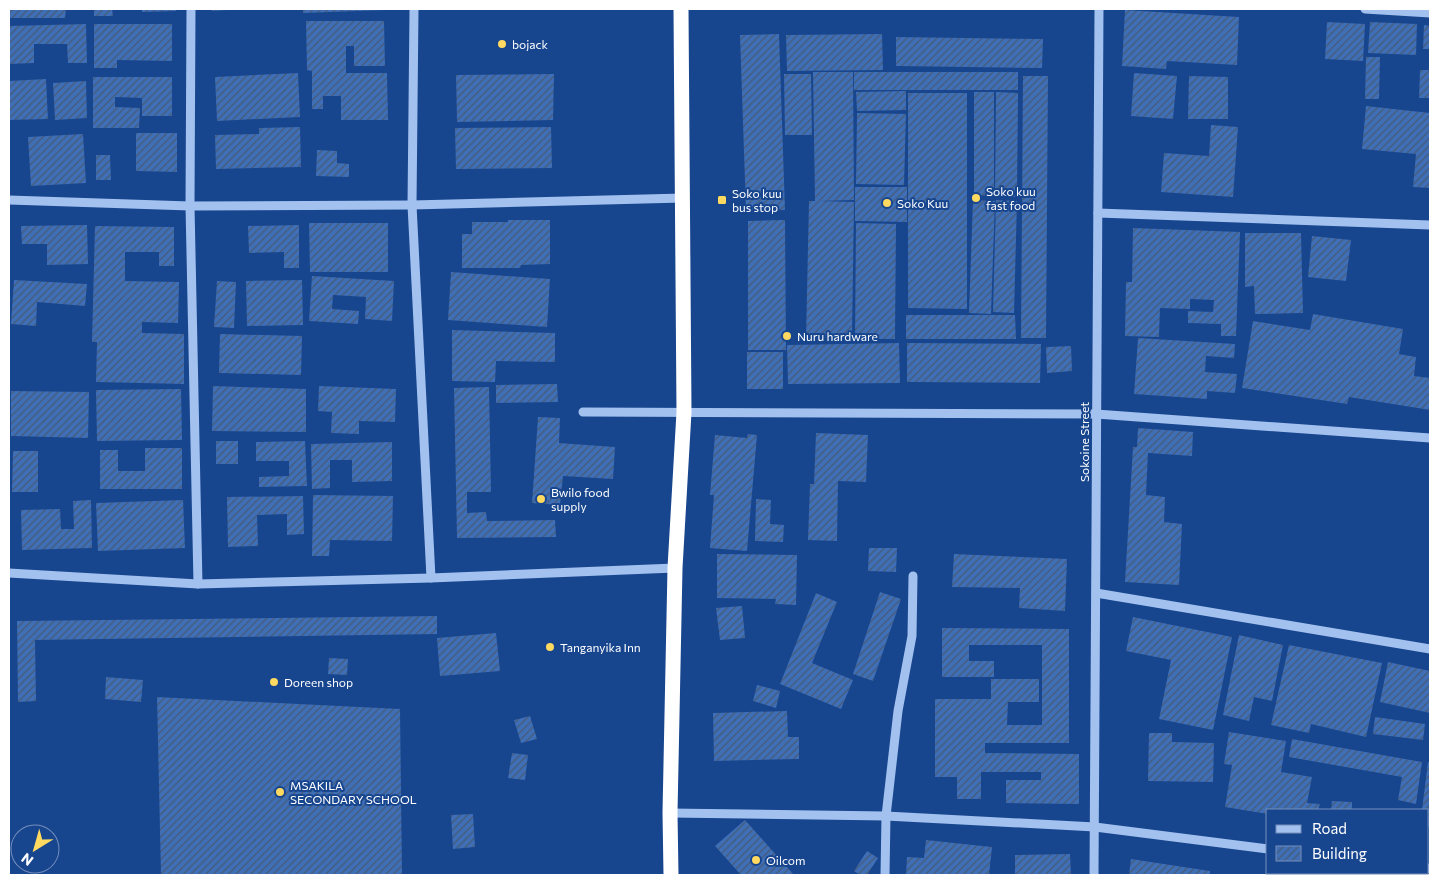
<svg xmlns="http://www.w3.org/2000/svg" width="1439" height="884" viewBox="0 0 1439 884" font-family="Commissioner,sans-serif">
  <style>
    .building { fill: url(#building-hatch) }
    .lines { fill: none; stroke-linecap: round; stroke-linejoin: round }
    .minor { stroke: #a2c1ef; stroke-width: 9 }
    .highway { stroke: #fff; stroke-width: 15 }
    .poi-dot { fill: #ffd960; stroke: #17458e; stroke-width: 2 }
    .labels { text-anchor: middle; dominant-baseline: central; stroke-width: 4; stroke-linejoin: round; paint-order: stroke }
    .poi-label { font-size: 12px; fill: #fff; stroke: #17458e; text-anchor: start }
    .street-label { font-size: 12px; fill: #fff; stroke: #17458e }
  </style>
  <defs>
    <pattern id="building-hatch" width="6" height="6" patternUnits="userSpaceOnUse" patternTransform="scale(1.25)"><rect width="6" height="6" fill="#3f6fb6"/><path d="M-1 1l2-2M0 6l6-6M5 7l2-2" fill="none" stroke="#475a76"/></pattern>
  </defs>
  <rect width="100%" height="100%" fill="#17458e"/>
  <!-- building -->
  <g class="building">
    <polygon points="9,9 66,9 65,18 9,18"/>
    <polygon points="94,9 112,9 113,16 94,16"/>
    <polygon points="142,9 176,9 176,11 142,12"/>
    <polygon points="212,9 227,9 227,10 212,11"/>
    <polygon points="303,9 386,9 386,10 303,13"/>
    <polygon points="1125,10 1239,17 1237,65 1167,61 1166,69 1122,66"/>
    <polygon points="306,21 384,21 385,66 354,66 354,46 346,46 346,73 387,73 388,120 341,120 341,96 323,96 323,109 312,109 312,71 307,70"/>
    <polygon points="1327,22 1365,24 1363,61 1325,59"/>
    <polygon points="1370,22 1417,24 1416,55 1368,53"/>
    <polygon points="86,24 87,63 68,63 67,44 34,44 34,63 9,64 9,26"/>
    <polygon points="94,24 172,24 172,61 117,60 117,68 94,68"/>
    <polygon points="1424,25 1430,26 1430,49 1423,49"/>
    <polygon points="779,34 785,210 746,211 740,35"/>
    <polygon points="882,34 883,70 787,71 786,35"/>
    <polygon points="896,37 1043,39 1042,68 896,66"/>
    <polygon points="1366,57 1380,57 1379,99 1365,99"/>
    <polygon points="1420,70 1430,70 1430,98 1419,98"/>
    <polygon points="813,72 853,72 854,200 819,201 854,202 852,339 806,338 809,201 815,201"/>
    <rect x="854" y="72" width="164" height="18"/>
    <polygon points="298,73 300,117 217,121 215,77"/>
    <polygon points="1134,73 1177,76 1173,119 1131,116"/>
    <polygon points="554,74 553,120 457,122 456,75"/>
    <polygon points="784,74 811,74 812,135 785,135"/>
    <polygon points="1023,76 1048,76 1046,338 1021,338"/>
    <polygon points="1189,76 1228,77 1228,119 1188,119"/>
    <polygon points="93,77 172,77 172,116 142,116 142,98 115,97 115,107 140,108 139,128 93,128"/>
    <polygon points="46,79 48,119 9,120 9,81"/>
    <polygon points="86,81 87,118 55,120 53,83"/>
    <polygon points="906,91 906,110 857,111 856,92"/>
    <polygon points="974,92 994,92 994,196 974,195"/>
    <polygon points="996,92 1018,93 1017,197 995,196"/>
    <polygon points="908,93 967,93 967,309 908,308"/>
    <polygon points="1366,106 1430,113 1430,188 1413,187 1416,154 1362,149"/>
    <polygon points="857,113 906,114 904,185 856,184"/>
    <polygon points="1211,125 1238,127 1233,197 1161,192 1164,153 1209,156"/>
    <polygon points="300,127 301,167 216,169 215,135 259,134 259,128"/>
    <polygon points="551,127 552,168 456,169 455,128"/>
    <polygon points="136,133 177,133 177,172 136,171"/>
    <polygon points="83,134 86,183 31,186 28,137"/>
    <polygon points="317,150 337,151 337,163 349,164 349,177 316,176"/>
    <polygon points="96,155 110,155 111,180 96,180"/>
    <polygon points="855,187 907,187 907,222 855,221"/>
    <polygon points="973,200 995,201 991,314 969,313"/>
    <polygon points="996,200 1017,201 1014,313 993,312"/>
    <polygon points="508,220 550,220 550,264 521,265 520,268 462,268 462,234 472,234 472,222 508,222"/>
    <polygon points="785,220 786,350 748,350 748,221"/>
    <polygon points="309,223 388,223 388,272 310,272"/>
    <polygon points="856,223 896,224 895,339 855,339"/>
    <polygon points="87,225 88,264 47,265 47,244 22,244 21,226"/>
    <polygon points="299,225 299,268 284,268 284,252 249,253 248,226"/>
    <polygon points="95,226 174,227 174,266 159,266 159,252 125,252 125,281 179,282 178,323 142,322 142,333 184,334 184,384 96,382 97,342 92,342"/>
    <polygon points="1133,228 1240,232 1236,336 1221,336 1221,324 1188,323 1188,311 1213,312 1214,300 1190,299 1190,309 1160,308 1159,337 1125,336 1126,282 1132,282"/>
    <polygon points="1245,233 1301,233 1303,313 1255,314 1254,286 1245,287"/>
    <polygon points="1312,236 1351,240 1346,281 1308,277"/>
    <polygon points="451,272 550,279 547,327 448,320"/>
    <polygon points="312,276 394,281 392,321 365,319 366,297 333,295 332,309 359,311 358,324 309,321"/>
    <polygon points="14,280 87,284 85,306 37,302 36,326 11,324"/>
    <polygon points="302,280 303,325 247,326 246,281"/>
    <polygon points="217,281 236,282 234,328 214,327"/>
    <polygon points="1313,314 1403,329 1399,354 1416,357 1414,376 1430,378 1430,410 1349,397 1347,404 1242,388 1253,321 1310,330"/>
    <polygon points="906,315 1015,315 1016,339 906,339"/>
    <polygon points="452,330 555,333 555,362 496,361 495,382 452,381"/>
    <polygon points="220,334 302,336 301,375 219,373"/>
    <polygon points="1138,338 1235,344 1234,358 1206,356 1205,372 1237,374 1235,393 1207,391 1207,399 1134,394"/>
    <polygon points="899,343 900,383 788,384 787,345"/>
    <polygon points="907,343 1041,344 1040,383 907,382"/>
    <polygon points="1071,346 1072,371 1047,373 1046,347"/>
    <rect x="747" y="352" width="36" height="37"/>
    <polygon points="557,384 558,402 496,403 496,385"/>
    <polygon points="213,386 306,389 306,432 212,431"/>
    <polygon points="319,386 396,389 395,422 359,421 359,434 331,433 332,412 318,411"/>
    <polygon points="489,387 491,492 467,492 467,513 486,512 487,521 555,520 556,537 457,538 454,388"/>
    <polygon points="181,389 182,440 97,441 96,390"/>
    <polygon points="11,391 89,392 88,438 11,436"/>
    <polygon points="538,417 560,418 559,443 615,447 613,479 563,476 560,505 532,503"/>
    <polygon points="1138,428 1193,432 1192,456 1148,453 1146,495 1165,497 1164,522 1182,524 1179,585 1125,582 1133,447 1137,447"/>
    <polygon points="816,433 868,435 866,482 838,481 837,541 808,540 810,484 814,484"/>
    <polygon points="748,434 757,435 747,551 710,548 714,495 710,495 715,435 747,438"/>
    <rect x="216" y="441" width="22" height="23"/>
    <polygon points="305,441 307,486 259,487 259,477 289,476 289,461 256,461 256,442"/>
    <polygon points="392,442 392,481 352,482 352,460 330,460 330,488 312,489 311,444"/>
    <polygon points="145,448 182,448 182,489 100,489 100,450 118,450 118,471 145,471"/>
    <polygon points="13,451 38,451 38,492 12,492"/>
    <polygon points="313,495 393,496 392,541 330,540 329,556 312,556"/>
    <polygon points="303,496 304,534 287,535 287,514 257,515 258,546 228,547 227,497"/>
    <polygon points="756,499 771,500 770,524 784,525 783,542 755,541"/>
    <polygon points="91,500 92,548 22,550 21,510 60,509 61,529 74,529 73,501"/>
    <polygon points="183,500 185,548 98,551 96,503"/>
    <polygon points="869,548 897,548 896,572 868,571"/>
    <polygon points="717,554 797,555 796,605 775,604 776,599 717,598"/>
    <polygon points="954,554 1067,559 1065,611 1019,608 1020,588 952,587"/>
    <polygon points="880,592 901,599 873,681 853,674"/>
    <polygon points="816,593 837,602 812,663 853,680 841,709 780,684"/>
    <polygon points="742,606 745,638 720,640 716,608"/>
    <polygon points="437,616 437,634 35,640 36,701 18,702 17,621"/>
    <polygon points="1133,617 1232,637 1213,730 1159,719 1171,660 1126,651"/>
    <polygon points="942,628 1069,629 1069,743 985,743 985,753 1079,754 1079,804 1006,803 1006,780 1041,780 1041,772 981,772 981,799 957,799 957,777 935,777 935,699 991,699 991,679 1039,679 1039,702 1008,702 1007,725 1042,725 1042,645 969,645 969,661 994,661 994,677 942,677"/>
    <polygon points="496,633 500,671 440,676 437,638"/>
    <polygon points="1239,635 1283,645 1272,701 1254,697 1249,721 1223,715"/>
    <polygon points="1289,645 1382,663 1366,737 1311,724 1309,733 1271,725"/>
    <polygon points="329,658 348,659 347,675 328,674"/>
    <polygon points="1388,662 1430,671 1430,713 1380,702"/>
    <polygon points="106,677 143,680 141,702 105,699"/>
    <polygon points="757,685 780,691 776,708 753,701"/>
    <polygon points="157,697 400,709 402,875 161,875"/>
    <polygon points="787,711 788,737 799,737 799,759 714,761 713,713"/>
    <polygon points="530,716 537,739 521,743 514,720"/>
    <polygon points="1375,717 1425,724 1423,740 1373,734"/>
    <polygon points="1229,732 1286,741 1281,772 1312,777 1307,803 1320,804 1318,810 1268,810 1268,814 1225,807 1232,765 1224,764"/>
    <polygon points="1149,733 1172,733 1172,742 1214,743 1213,782 1148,781"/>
    <polygon points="1292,739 1422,762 1416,804 1398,800 1402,777 1289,757"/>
    <polygon points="512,753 528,755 525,780 508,778"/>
    <polygon points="1428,762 1430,762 1430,828 1428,827 1428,810 1422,810"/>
    <polygon points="1332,801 1352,802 1352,810 1331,810"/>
    <polygon points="473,814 475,847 453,849 451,815"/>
    <polygon points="745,820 794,875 741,875 715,846"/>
    <polygon points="926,840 992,847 989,875 906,875 907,857 924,858"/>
    <polygon points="867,851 878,858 867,875 860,875 854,871"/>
    <polygon points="1070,854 1071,875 1015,875 1015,855"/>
    <polygon points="1131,859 1210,871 1210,875 1129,875"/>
  </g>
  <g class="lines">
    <!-- minor -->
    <g class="minor">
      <polyline points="191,9 190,206 198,584"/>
      <polyline points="414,9 412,205 431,578"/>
      <polyline points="1365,9 1430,13"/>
      <polyline points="9,200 190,206 412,205 683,198"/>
      <polyline points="1098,213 1430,225"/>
      <polyline points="583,412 1096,414 1430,438"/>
      <polyline points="9,573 198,584 431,578 675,568"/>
      <polyline points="1096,593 1430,649"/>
      <polyline points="670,813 886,816 1095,827 1268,849"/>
      <polyline points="1428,868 1430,869"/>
      <polyline points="885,875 886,816 898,711 912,636 913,576"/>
      <polyline points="1094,875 1099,9"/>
    </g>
    <!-- highway -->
    <polyline class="highway" points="671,875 670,813 675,568 684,412 681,9"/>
  </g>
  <!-- markers -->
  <g class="poi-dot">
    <circle cx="502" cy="44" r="5"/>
    <circle cx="976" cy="198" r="5"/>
    <rect x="717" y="195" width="10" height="10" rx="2.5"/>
    <circle cx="887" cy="203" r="5"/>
    <circle cx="787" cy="336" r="5"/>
    <circle cx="541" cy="499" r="5"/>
    <circle cx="550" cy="647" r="5"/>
    <circle cx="274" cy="682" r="5"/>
    <circle cx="280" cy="792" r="5"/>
    <circle cx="756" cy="860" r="5"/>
  </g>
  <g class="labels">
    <!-- poi labels -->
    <g class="poi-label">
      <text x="512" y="44">bojack</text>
      <text x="986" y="191">Soko kuu<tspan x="986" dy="14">fast food</tspan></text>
      <text x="732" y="193">Soko kuu<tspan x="732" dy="14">bus stop</tspan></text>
      <text x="897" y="203">Soko Kuu</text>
      <text x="797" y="336">Nuru hardware</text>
      <text x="551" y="492">Bwilo food<tspan x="551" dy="14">supply</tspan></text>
      <text x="560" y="647">Tanganyika Inn</text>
      <text x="284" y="682">Doreen shop</text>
      <text x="290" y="785">MSAKILA<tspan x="290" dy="14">SECONDARY SCHOOL</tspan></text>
      <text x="766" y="860">Oilcom</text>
    </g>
    <!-- street labels -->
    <g class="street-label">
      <text transform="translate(1084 442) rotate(-90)">Sokoine Street</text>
    </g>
  </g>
  <!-- border -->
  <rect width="1439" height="884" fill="none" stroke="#ffffff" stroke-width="20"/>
  <!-- legend -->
  <rect x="1266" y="809" width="162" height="65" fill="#17458e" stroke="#748fbb"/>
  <rect x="1276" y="825" width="25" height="8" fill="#a2c1ef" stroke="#748fbb"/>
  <text x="1312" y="834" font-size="15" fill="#ffffff">Road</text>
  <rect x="1276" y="846" width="25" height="15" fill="url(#building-hatch)" stroke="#748fbb"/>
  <text x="1312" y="859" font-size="15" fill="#ffffff">Building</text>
  <!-- north arrow -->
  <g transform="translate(35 849) rotate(217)"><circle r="24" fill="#17458e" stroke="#748fbb"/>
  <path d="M0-4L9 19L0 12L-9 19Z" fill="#ffd960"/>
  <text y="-8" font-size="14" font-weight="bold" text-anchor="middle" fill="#ffffff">N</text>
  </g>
</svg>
